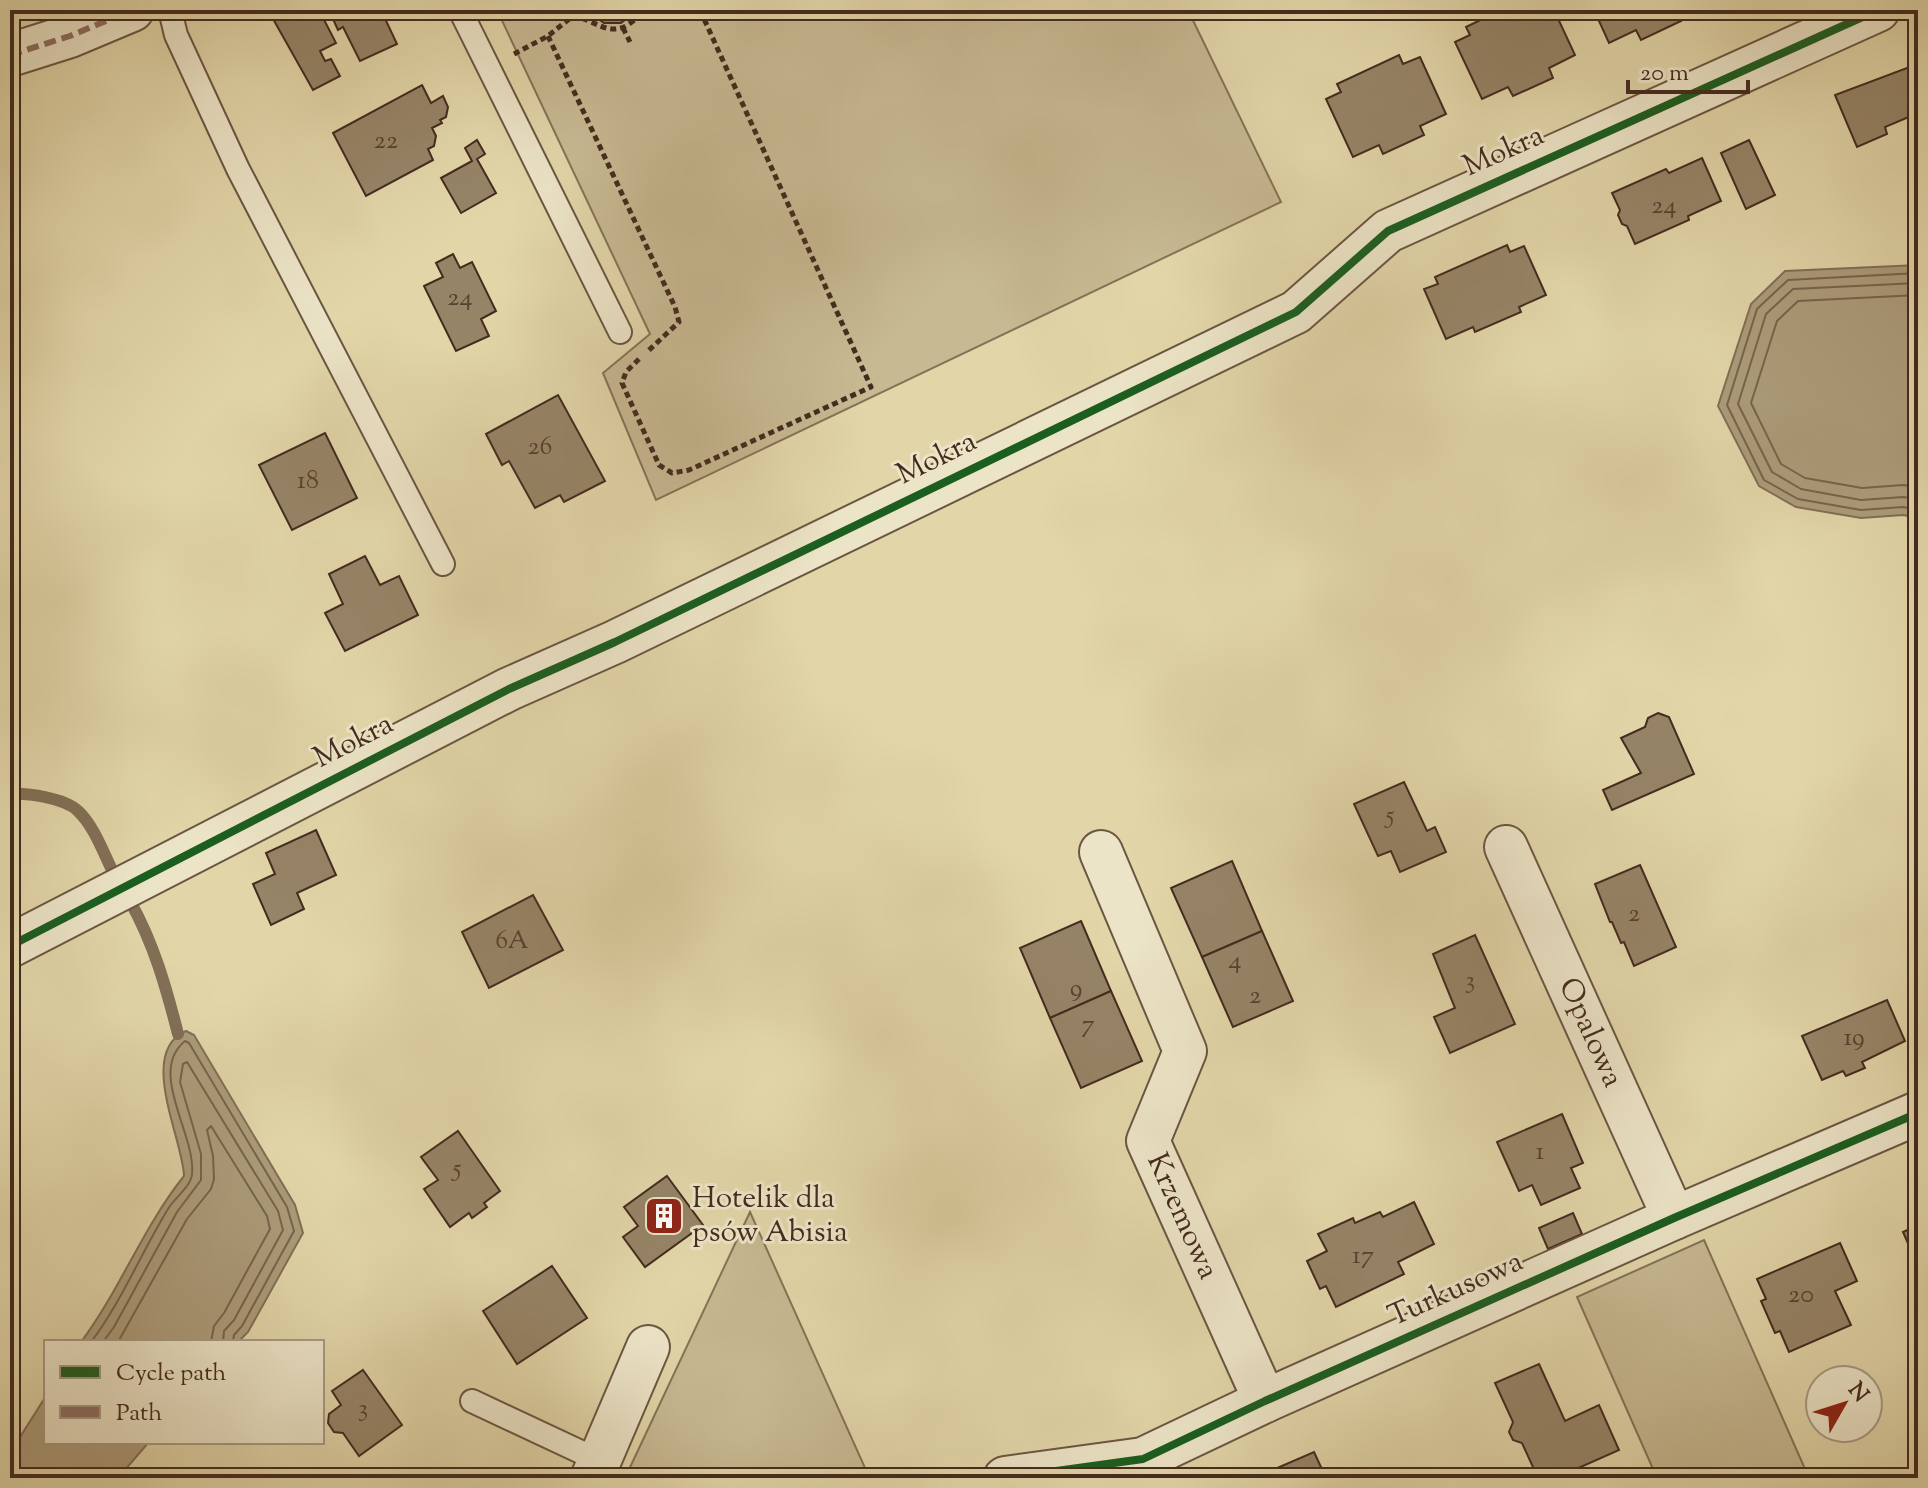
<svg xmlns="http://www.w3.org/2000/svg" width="1928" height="1488" viewBox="0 0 1928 1488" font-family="'Sorts Mill Goudy',serif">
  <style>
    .green { fill: #c7b992; stroke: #867258; stroke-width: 2 }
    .water { fill: #ac9c7a; stroke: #826f56; stroke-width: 2 }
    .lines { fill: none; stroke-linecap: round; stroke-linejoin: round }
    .shore { stroke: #78644c; stroke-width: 2 }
    .stream { stroke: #826f56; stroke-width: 12 }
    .building { fill: #968467; stroke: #442b1f; stroke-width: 2 }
    .lane-casing { stroke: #6c5642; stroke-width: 26 }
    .street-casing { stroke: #6c5642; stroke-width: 46 }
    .path { stroke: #442b1f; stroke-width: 5; stroke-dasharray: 6 4; stroke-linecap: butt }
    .lane { stroke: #ece4c7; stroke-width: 22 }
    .street { stroke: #ece4c7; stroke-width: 42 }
    .quiet { stroke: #8d6e63; stroke-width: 6; stroke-dasharray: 12 6; stroke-linecap: butt }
    .cycleway-casing { stroke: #ece4c7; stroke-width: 13 }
    .cycleway { stroke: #1b5e20; stroke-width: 8 }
    .labels { text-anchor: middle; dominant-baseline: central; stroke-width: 6; stroke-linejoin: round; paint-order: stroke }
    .number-label { font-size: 26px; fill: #584131 }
    .street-label { font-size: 30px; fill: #442b1f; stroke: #ece4c7 }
    .poi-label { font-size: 30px; fill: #442b1f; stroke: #ece4c7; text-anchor: start }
  </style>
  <rect width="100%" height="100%" fill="#e2d6a9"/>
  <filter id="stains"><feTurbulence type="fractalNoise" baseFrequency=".0025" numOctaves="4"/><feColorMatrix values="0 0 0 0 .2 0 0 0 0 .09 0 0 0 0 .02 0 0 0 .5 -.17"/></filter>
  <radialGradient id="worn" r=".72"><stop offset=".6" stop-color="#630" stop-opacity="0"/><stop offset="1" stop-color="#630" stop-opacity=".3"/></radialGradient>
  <!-- green -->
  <g class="green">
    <polygon points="497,10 1188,10 1281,202 656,500 603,373 650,334"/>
    <polygon points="750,1212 866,1470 864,1478 625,1478"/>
    <polygon points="1704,1240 1809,1478 1657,1478 1577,1297"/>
  </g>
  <!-- water -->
  <g class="water">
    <polygon points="1918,265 1918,518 1903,515 1861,518 1796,507 1759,486 1718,406 1751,304 1785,271"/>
    <path d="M186,1031L194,1035L295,1205L303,1233L248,1332L238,1342H81C120,1290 143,1227 184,1176C183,1139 137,1052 186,1031Z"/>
    <polygon points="46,1396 46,1442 149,1442 118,1478 27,1478 16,1462 15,1445"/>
  </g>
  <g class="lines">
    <!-- shore -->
    <g class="shore">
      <polyline points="1918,273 1788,280 1757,309 1727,405 1764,480 1798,499 1861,510 1903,507 1918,510"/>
      <polyline points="1918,283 1793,289 1766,314 1738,404 1772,472 1801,489 1861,500 1903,497 1918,499"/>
      <polyline points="1918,295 1798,301 1777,321 1751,403 1781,464 1805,478 1862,488 1903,485 1918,487"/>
      <path d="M91,1342C122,1301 141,1253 168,1209C174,1198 191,1187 192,1174C196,1134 147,1072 185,1041L189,1043L287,1207L294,1231L242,1326L234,1335L233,1342"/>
      <polyline points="103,1342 114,1327 177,1212 201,1180 201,1154 180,1082 183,1064 187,1062 278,1211 283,1230 234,1320 224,1331 223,1342"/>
      <polyline points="118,1342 187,1219 211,1189 214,1179 213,1156 207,1130 211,1126 267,1216 270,1229 224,1313 214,1326 211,1342"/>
    </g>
    <!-- stream -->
    <g class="stream">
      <path d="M10,794C28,793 65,798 78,811C94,826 103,852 113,872"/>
      <path d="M130,901C154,944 166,987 178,1034"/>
    </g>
  </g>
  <!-- building -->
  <g class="building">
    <polygon points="284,10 319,10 336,43 320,51 325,61 331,59 340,76 313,90 272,17"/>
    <polygon points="329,10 381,10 397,44 360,61 343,27 338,30"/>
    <polygon points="591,10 637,10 621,23 604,23 593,15"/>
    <polygon points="1501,10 1554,10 1575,55 1549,68 1553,78 1513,96 1508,87 1482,99 1455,42 1470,35 1466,27"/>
    <polygon points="1594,10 1678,10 1676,11 1681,21 1641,40 1636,30 1609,43"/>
    <polygon points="1399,55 1403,64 1420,57 1446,114 1420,126 1424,135 1383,154 1379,145 1353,157 1326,99 1341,92 1337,84"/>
    <polygon points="1915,65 1918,71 1918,113 1885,127 1887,134 1857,147 1835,95"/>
    <polygon points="422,85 431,103 443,96 448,107 446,117 440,120 442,123 432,128 436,136 434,146 428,149 433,160 366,196 333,133"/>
    <polygon points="477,140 485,154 477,159 496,193 461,213 441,178 472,161 465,148"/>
    <polygon points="1749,140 1775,195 1746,209 1721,153"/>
    <polygon points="1702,158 1721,201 1688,216 1689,220 1635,244 1627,226 1622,224 1618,215 1620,210 1612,193 1666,169 1669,173"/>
    <polygon points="1507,245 1510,252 1524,246 1546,295 1519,307 1521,312 1475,332 1473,327 1446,339 1424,289 1438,284 1435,277"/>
    <polygon points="453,254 460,268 472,262 496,311 481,319 489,336 456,351 424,286 443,277 436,263"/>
    <polygon points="558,395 605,481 564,502 560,495 535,508 509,461 502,465 486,434"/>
    <polygon points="325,433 357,498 292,530 259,465"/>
    <polygon points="365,556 380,585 399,576 418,615 345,651 325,613 343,604 329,574"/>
    <polygon points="1658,713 1669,717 1694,774 1612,810 1603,790 1641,773 1621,738 1645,727 1648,718"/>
    <polygon points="1404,782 1427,831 1435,827 1446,852 1400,872 1391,851 1378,856 1354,804"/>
    <polygon points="316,830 336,875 297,893 304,909 271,925 253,884 275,874 266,853"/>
    <polygon points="1232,861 1262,931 1202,957 1171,888"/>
    <polygon points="1640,865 1676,947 1634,966 1624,942 1621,943 1612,922 1610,922 1595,884"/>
    <polygon points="533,895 563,950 489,988 462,932"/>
    <polygon points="1081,921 1111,991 1050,1018 1020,948"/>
    <polygon points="1262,931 1293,1001 1233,1027 1202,957"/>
    <polygon points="1475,935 1515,1024 1450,1053 1434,1017 1455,1008 1433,954"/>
    <polygon points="1111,991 1142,1061 1081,1088 1050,1018"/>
    <polygon points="1887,1000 1905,1041 1862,1062 1865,1068 1846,1076 1843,1071 1822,1080 1802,1036"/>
    <polygon points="1562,1114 1583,1163 1571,1168 1580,1188 1541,1205 1532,1185 1519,1191 1497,1142"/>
    <polygon points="458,1131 500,1191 484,1203 487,1207 472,1218 469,1213 450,1227 424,1189 438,1180 421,1157"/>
    <polygon points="667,1176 703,1225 645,1267 623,1237 638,1226 624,1207"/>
    <polygon points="1414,1202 1434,1244 1398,1262 1404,1274 1336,1307 1326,1286 1320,1289 1307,1261 1327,1251 1318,1234 1353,1218 1355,1223 1380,1212 1383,1217"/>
    <polygon points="1573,1213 1582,1234 1548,1249 1539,1228"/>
    <polygon points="1918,1225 1918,1266 1903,1232"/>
    <polygon points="1840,1243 1857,1281 1835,1291 1851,1325 1789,1352 1780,1331 1775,1333 1761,1301 1766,1299 1757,1279"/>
    <polygon points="552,1266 587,1318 517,1364 483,1311"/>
    <polygon points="1539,1364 1565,1421 1599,1405 1619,1450 1556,1478 1538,1478 1522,1443 1513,1440 1509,1432 1513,1422 1495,1383"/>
    <polygon points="363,1370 402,1425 359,1456 343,1433 334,1432 328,1423 329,1414 341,1405 332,1391"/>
    <polygon points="1314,1452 1326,1478 1260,1478 1259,1476"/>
  </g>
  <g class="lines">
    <defs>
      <g id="lane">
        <polyline points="170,10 176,35 238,169 443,564"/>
        <polyline points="460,10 620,332"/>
        <polyline points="472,1401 600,1461"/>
      </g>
      <g id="street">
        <polyline points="10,55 70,36 132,10"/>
        <path id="s1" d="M1506,847L1674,1218"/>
        <path id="s2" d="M1101,852L1185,1051L1148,1141L1265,1401"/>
        <polyline points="10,946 509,689 615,642 1296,312 1388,231 1878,10"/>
        <polyline points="592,1478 648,1347"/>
        <polyline points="1005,1478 1143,1459 1265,1401 1674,1218 1918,1113"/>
      </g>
    </defs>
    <!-- lane casing -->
    <use href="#lane" class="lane-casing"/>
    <!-- street casing -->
    <use href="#street" class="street-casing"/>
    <!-- path -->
    <g class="path">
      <polyline points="623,28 630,42"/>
      <polyline points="548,36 675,307 679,322 647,352"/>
      <path d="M514,54L548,36L573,16C594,19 609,38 629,24C635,20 638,18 642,10"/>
      <polyline points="639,359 626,372 622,383 659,465 672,473 689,470 871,387 700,10"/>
    </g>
    <!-- lane -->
    <use href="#lane" class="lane"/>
    <!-- street -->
    <use href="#street" class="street"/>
    <!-- quiet -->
    <polyline class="quiet" points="10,55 70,36 132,10"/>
    <defs>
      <g id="cycleway">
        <polyline points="10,946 509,689 615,642 1296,312 1388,231 1878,10"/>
        <polyline points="1005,1478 1143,1459 1265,1401 1674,1218 1918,1113"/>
      </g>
    </defs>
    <!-- cycleway casing -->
    <use href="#cycleway" class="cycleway-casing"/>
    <!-- cycleway -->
    <use href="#cycleway" class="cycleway"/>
  </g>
  <!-- icons -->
  <defs>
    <symbol id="building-square" viewBox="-11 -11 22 22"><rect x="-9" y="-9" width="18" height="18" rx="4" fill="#8f2418" stroke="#ece4c7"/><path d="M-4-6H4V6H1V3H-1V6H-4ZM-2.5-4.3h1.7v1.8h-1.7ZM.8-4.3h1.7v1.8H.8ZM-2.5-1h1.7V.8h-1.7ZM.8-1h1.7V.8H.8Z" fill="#fff"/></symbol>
  </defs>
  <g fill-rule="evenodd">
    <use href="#building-square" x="642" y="1194" width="44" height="44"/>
  </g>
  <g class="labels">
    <!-- number labels -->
    <g class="number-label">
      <text x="386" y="141">22</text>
      <text x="1664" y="206">24</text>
      <text x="460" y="298">24</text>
      <text x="540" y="447">26</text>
      <text x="308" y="481">18</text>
      <text x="1390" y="816">5</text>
      <text x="1634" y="914">2</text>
      <text x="512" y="941">6A</text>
      <text x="1235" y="961">4</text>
      <text x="1470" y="981">3</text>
      <text x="1076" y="989">9</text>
      <text x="1255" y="996">2</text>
      <text x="1088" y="1025">7</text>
      <text x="1854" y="1038">19</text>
      <text x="1540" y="1152">1</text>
      <text x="457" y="1169">5</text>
      <text x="1363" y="1256">17</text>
      <text x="1801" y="1295">20</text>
      <text x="363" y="1409">3</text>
    </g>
    <!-- street labels -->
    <g class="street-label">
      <text transform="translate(1504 152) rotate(-24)">Mokra</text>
      <text transform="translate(937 459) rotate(-26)">Mokra</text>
      <text transform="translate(354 742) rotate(-27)">Mokra</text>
      <text stroke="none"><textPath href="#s1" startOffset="204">Opalowa</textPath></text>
      <text stroke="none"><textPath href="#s2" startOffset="396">Krzemowa</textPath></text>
      <text transform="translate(1456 1290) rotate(-24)">Turkusowa</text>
    </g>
    <!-- poi labels -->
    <g class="poi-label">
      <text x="692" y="1199">Hotelik dla<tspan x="692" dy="34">psów Abisia</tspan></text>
    </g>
  </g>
  <!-- margin -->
  <rect width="1928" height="1488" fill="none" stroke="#e2d6a9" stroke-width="40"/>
  <rect x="12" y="12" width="1904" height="1464" fill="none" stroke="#442b1f" stroke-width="4"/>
  <rect x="20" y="20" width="1888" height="1448" fill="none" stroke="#442b1f" stroke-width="2"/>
  <!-- legend -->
  <rect x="44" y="1340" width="280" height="104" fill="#ece4c7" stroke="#a99a84" stroke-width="2"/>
  <rect x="60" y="1366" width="40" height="12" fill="#1b5e20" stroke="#a99a84" stroke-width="2"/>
  <text x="116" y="1380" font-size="24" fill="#442b1f">Cycle path</text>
  <rect x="60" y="1406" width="40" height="12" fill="#8d6e63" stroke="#a99a84" stroke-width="2"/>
  <text x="116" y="1420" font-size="24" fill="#442b1f">Path</text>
  <!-- north arrow -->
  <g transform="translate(1844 1404) rotate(51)"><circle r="38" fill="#ece4c7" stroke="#a99a84" stroke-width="2"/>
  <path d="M0-6L14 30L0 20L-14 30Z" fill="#8f2418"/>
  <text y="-12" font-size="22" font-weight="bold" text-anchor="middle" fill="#442b1f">N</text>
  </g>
  <!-- scale -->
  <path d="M1628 80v12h120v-12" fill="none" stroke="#442b1f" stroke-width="4"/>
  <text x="1640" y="80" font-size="24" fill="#442b1f" stroke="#ece4c7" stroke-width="6" paint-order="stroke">20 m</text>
  <rect width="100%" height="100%" filter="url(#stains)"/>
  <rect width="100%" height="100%" fill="url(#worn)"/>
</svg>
